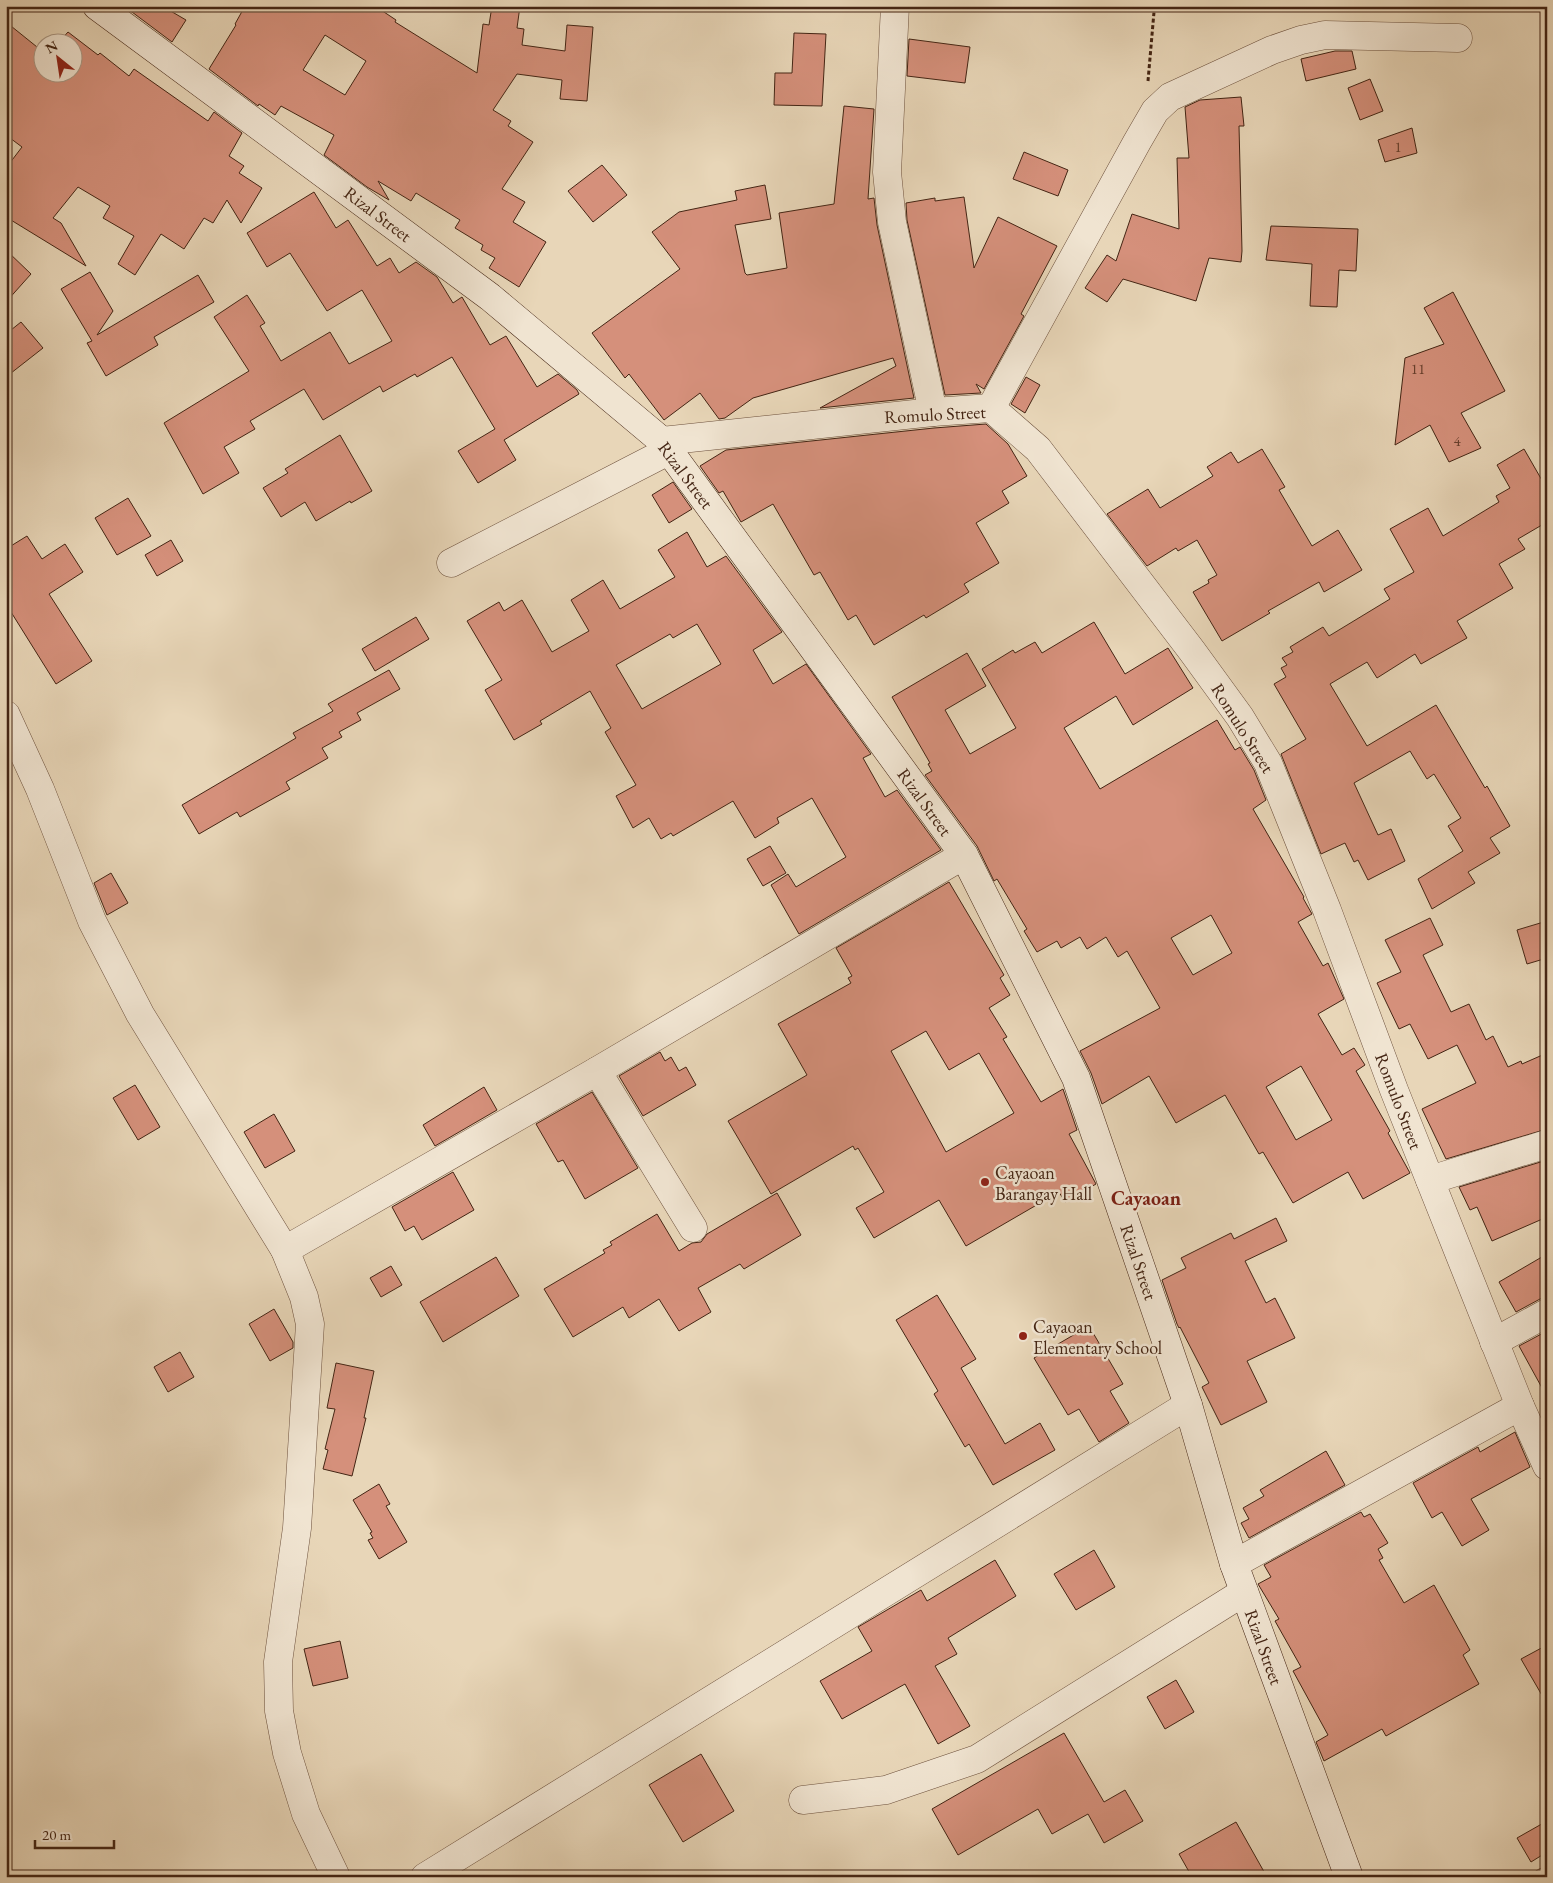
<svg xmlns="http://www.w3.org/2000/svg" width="1553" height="1883" viewBox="0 0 1553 1883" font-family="'EB Garamond',serif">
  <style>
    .building { fill: #d5907b; stroke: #442514; fill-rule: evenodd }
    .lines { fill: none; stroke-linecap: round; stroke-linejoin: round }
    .lane-casing { stroke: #6d513d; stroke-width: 18 }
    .street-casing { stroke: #6d513d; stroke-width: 29 }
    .secondary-casing { stroke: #442514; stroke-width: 29 }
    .path { stroke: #442514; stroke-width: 3; stroke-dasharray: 4 2.5; stroke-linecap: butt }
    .lane { stroke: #f0e4d1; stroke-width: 16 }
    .street { stroke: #f0e4d1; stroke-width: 28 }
    .secondary { stroke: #f0e4d1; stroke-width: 28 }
    .poi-dot { fill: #8f2418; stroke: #f0e4d1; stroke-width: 2 }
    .labels { text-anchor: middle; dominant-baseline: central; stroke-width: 5; stroke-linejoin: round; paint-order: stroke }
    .number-label { font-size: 15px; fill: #68402e }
    .street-label { font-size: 18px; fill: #442514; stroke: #f0e4d1 }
    .poi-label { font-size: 18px; fill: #442514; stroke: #f0e4d1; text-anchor: start }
    .quarter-label { font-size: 20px; font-weight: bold; fill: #7a1f14; stroke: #f0e4d1 }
  </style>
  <rect width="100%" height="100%" fill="#e8d6b8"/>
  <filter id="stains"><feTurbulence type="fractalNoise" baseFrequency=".004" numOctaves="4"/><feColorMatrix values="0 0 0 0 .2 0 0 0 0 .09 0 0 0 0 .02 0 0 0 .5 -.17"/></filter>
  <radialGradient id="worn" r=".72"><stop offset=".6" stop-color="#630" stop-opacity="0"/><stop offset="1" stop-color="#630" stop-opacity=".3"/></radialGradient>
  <!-- building -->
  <g class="building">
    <polygon points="124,6 162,6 186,20 172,42"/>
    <path d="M245,6H375L396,20L395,22L477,73L483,24L489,25L492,6H520L517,28L524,29L522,45L565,51L567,25L593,27L587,101L560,99L562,80L517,74L493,110L511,121L508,126L533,142L502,189L525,202L513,222L546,242L519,287L489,268L495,258L481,250L483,245L455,228L460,220L416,193L411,201L378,181L389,200L367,187L324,155L334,135L281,106L275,115L259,104L258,106L209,69L236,25L235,24ZM325,35L366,61L345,95L303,70Z"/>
    <polygon points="6,22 42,51 42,72 72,72 72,42 59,42 68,32 98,55 100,53 129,76 134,69 208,121 214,112 242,133 229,156 244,166 239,173 262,188 241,223 227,200 213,223 204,218 184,249 161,234 135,275 118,264 134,236 103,218 110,206 78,187 53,218 61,223 86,266 6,217 6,168 22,147 6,135"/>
    <polygon points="794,33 826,34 822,106 774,105 775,73 792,73"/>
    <polygon points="909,39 970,47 965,83 907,76"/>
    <polygon points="1335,51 1352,51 1356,69 1306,81 1301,59"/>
    <polygon points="1370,79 1383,111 1360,120 1348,88"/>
    <polygon points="1241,97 1244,126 1239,126 1242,251 1241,262 1209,258 1196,301 1123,279 1107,302 1085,288 1107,255 1116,261 1132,214 1179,229 1177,158 1189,158 1185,107 1200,100"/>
    <polygon points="844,106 874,109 868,199 874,198 877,225 914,398 820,408 896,366 893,358 753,398 725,418 719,419 700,393 664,420 629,374 625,378 592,333 680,269 652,232 679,212 737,200 735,191 765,185 771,219 735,225 745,273 747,275 787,268 779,213 834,204"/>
    <polygon points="1412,128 1417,153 1385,162 1378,140"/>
    <polygon points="1024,152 1068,170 1058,196 1013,179"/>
    <polygon points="602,165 627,195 593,222 568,191"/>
    <polygon points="314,192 336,228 348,220 377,266 390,258 399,273 416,262 437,277 453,303 462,297 490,345 506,336 537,387 558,374 577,390 579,394 504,440 516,460 478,483 458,451 495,429 452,357 417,377 415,374 383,392 380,386 323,420 304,389 250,421 255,429 224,447 239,473 203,494 164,423 249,371 214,317 247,295 265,323 260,326 281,361 330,332 349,364 392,341 362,290 327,311 290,253 267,267 247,233"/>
    <polygon points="964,197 974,268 998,217 1057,246 1021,314 1024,316 984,389 976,384 981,393 945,395 907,220 906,203 935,198 935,201"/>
    <polygon points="1271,226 1358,229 1356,271 1339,270 1337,307 1310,306 1312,264 1266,260"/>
    <polygon points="6,250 31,274 6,302"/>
    <polygon points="90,272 113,311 97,335 198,275 214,302 154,337 158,345 106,376 87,343 92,341 61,289"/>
    <polygon points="1453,292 1505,391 1461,413 1481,448 1449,462 1430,425 1395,445 1405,358 1444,344 1424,308"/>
    <polygon points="21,322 43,348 6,377 6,334"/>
    <polygon points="1026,377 1040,385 1025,413 1011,404"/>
    <polygon points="986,424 1008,444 1027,476 1002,491 1009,503 976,523 999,563 964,584 969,592 926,618 924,615 874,645 856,615 848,620 820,572 814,575 773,504 741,522 723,491 719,493 700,466 726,450 934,428"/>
    <polygon points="340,435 372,491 351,503 350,501 316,521 305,502 281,517 263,488 288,473 285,469"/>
    <polygon points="1262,449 1285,487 1279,490 1312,546 1338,530 1362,570 1324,592 1319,582 1268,611 1270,613 1222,641 1193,592 1209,583 1208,580 1217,575 1197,540 1178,551 1176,548 1147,566 1107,514 1148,489 1160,508 1213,476 1207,467 1231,452 1238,463"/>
    <polygon points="1524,449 1547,489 1547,522 1518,539 1525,549 1499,564 1513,588 1457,621 1467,638 1421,664 1415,654 1377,678 1367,662 1330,684 1367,746 1436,705 1485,788 1487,786 1510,826 1490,838 1500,853 1468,872 1475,883 1432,909 1418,879 1463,851 1448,826 1461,818 1434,774 1427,779 1410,751 1354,783 1378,835 1391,829 1405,861 1368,880 1358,860 1354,862 1345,843 1321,854 1281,754 1306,739 1274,684 1286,677 1281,668 1287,665 1282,658 1293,652 1290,647 1323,627 1329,636 1390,599 1384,589 1414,572 1390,529 1428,508 1443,536 1499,502 1496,496 1510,488 1497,465"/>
    <polygon points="673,482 692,509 669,523 652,495"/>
    <polygon points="128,498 151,536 117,555 95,518"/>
    <path d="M687,532L707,567L726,556L782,632L753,650L773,684L806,664L871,754L863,758L885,797L897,790L941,850L799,934L771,885L788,874L796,887L846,857L812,798L777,818L779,823L755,838L733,801L673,836L671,833L661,839L649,818L633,828L616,796L636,785L605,732L611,728L590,691L540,721L542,724L514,740L485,690L502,680L467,621L499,602L504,611L522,600L552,652L589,631L571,600L603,580L620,609L675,577L658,550ZM697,624L721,664L642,709L616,665L670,634L673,638Z"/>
    <polygon points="27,536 42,559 65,544 83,572 49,594 92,661 56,684 6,604 6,549"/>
    <polygon points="171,540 183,561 157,576 145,555"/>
    <polygon points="416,617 429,639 375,671 362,649"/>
    <path d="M1094,622L1125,674L1168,648L1193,688L1133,725L1116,696L1064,728L1100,789L1217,720L1235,750L1240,747L1254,770L1266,800L1253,809L1304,897L1303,898L1312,914L1298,922L1323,966L1328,963L1344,999L1318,1014L1342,1055L1354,1048L1365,1065L1356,1071L1390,1131L1388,1133L1410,1173L1363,1199L1348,1172L1293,1203L1263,1152L1259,1154L1225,1095L1176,1123L1149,1076L1102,1104L1091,1073L1080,1051L1160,1008L1127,951L1118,957L1106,937L1087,949L1080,937L1061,948L1057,941L1037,952L1024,931L1027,929L997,879L994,881L977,846L925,775L932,771L928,764L930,763L892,697L967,653L986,686L945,710L970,754L1016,728L982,669L1013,650L1015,653L1035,642L1042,653ZM1211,915L1232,953L1193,975L1171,938ZM1301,1066L1332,1120L1296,1140L1266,1087Z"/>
    <polygon points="389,670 400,689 357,713 361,720 339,732 342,737 322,748 328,758 286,782 290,789 240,817 237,812 199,834 182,805 296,738 293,733 333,711 328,704"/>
    <polygon points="770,846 786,873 763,886 747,859"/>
    <polygon points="111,873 128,903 107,915 94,883"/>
    <path d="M949,882L1004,975L1000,978L1010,995L989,1008L1007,1037L1003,1039L1041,1102L1063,1089L1077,1130L1069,1134L1096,1184L1065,1202L1059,1192L966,1246L939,1200L874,1238L856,1208L884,1192L858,1148L855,1150L853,1146L771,1194L728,1121L807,1075L778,1024L851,983L848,978L852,976L836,948ZM926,1031L949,1070L979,1053L1014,1113L946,1152L891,1051Z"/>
    <polygon points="1430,918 1443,945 1423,955 1451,1012 1469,1004 1486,1040 1493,1036 1508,1067 1521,1061 1522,1064 1547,1053 1547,1129 1446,1159 1422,1109 1476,1083 1457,1045 1428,1059 1410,1024 1399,1029 1377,983 1401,972 1385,940"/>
    <polygon points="1547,921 1547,958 1527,964 1517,930"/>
    <polygon points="660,1052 665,1061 671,1057 679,1071 686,1067 696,1085 643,1116 619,1076"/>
    <polygon points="135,1085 160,1127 138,1140 113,1098"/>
    <polygon points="484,1087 497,1110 435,1146 423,1125"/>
    <polygon points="592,1092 638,1168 585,1199 563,1160 558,1162 536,1124"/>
    <polygon points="274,1114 295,1151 265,1168 244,1132"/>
    <polygon points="1547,1160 1547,1217 1492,1241 1477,1207 1470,1210 1459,1187"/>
    <polygon points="453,1172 474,1210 422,1240 414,1226 405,1231 392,1207"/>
    <polygon points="777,1193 801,1235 744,1269 740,1264 698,1288 711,1312 679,1331 659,1299 629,1318 623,1307 573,1337 544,1289 605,1253 603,1250 612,1245 610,1242 657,1214 679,1251 692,1243 701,1242 707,1234"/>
    <polygon points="1276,1218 1287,1241 1245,1261 1266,1303 1275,1298 1295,1338 1247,1361 1267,1402 1221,1425 1202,1387 1209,1383 1180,1327 1179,1328 1177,1324 1162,1280 1186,1268 1181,1258 1231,1233 1234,1239"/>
    <polygon points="1547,1254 1547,1297 1540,1299 1516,1312 1499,1282"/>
    <polygon points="496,1257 519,1296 443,1342 420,1302"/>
    <polygon points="391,1266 402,1285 381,1297 370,1278"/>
    <polygon points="937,1295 976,1359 961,1368 1005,1444 1040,1423 1055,1450 993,1485 969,1444 965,1447 934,1394 938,1391 896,1320"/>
    <polygon points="274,1309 293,1342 293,1348 270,1361 249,1324"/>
    <polygon points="1089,1326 1123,1384 1110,1391 1129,1423 1099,1442 1079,1409 1068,1415 1034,1358"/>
    <polygon points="1547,1331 1547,1397 1519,1346"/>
    <polygon points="180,1352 194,1377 168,1392 154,1367"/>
    <polygon points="336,1363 374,1371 364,1418 366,1418 352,1476 323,1469 328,1450 325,1449 335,1409 327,1408"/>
    <polygon points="1515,1432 1530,1467 1471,1499 1489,1530 1462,1546 1442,1512 1432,1518 1413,1483 1478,1447 1480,1452"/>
    <polygon points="1326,1451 1345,1485 1249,1538 1241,1523 1249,1519 1243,1508 1264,1496 1260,1490"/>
    <polygon points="379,1484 390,1504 386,1506 407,1542 379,1559 368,1540 373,1538 370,1533 372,1532 353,1500"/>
    <polygon points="1361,1512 1364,1517 1370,1514 1388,1543 1378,1549 1383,1558 1379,1560 1404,1603 1434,1585 1470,1650 1463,1655 1479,1684 1386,1736 1382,1729 1324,1761 1316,1742 1328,1735 1293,1671 1301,1667 1275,1621 1279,1619 1258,1584 1271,1577 1264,1565"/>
    <polygon points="1094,1550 1115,1587 1076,1610 1054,1574"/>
    <polygon points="995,1560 1016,1596 948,1638 957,1654 935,1666 970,1726 938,1744 905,1684 842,1719 820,1681 872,1651 858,1627 921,1590 927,1601"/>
    <polygon points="340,1641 348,1678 313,1686 304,1649"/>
    <polygon points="1547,1645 1547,1704 1521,1659"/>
    <polygon points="1176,1680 1194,1712 1165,1729 1147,1697"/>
    <polygon points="1064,1733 1104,1802 1125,1790 1143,1821 1104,1843 1088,1814 1052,1834 1038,1809 958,1855 932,1809"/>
    <polygon points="701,1754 734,1811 683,1842 649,1785"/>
    <polygon points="1547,1821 1547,1852 1531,1862 1517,1838"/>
    <polygon points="1236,1822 1267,1877 1192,1877 1179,1854"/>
  </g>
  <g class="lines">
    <defs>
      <polyline id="lane" points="1542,1877 1547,1875"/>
      <g id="street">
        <polyline points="895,6 887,172 892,222 933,412"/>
        <polyline points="991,408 1137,142 1155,111 1170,97 1272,50 1301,40 1325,35 1458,38"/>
        <polyline points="662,441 933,412 991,408 1038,449 1192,651 1240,717 1268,763 1327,910 1394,1090 1520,1406 1547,1466"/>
        <polyline points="451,563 670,450"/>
        <polyline points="6,715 40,789 92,921 140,1014 285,1250 304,1297 310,1324 297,1528 278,1662 279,1711 287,1753 306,1814 336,1877"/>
        <polyline points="597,1071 693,1228"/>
        <polyline points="1430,1180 1547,1144"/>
        <polyline points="285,1250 597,1071 964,855"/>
        <polyline points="1494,1342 1547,1313"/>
        <polyline points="1234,1564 1520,1406"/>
        <polyline points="803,1800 886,1790 977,1759 1244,1592"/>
        <polyline points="425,1877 1188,1405"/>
      </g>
      <polyline id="secondary" points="97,6 490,297 662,441 964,855 1076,1078 1188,1405 1234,1564 1349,1877"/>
    </defs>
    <!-- lane casing -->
    <use href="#lane" class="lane-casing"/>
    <!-- street casing -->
    <use href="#street" class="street-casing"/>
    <!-- secondary casing -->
    <use href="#secondary" class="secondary-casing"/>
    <!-- path -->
    <polyline class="path" points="1148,81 1154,12"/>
    <!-- lane -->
    <use href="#lane" class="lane"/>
    <!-- street -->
    <use href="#street" class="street"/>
    <!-- secondary -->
    <use href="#secondary" class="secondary"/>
  </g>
  <!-- markers -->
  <g class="poi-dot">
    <circle cx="985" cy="1182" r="5"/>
    <circle cx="1023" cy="1336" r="5"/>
  </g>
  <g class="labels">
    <!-- number labels -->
    <g class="number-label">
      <text x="1398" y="146">1</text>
      <text x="1418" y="368">11</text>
      <text x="1457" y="440">4</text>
    </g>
    <!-- street labels -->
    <g class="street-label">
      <text transform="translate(378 214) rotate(37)">Rizal Street</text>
      <text transform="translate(935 414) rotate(-3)">Romulo Street</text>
      <text transform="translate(686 475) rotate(53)">Rizal Street</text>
      <text transform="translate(1243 728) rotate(58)">Romulo Street</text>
      <text transform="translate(925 802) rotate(54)">Rizal Street</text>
      <text transform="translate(1399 1101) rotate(69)">Romulo Street</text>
      <text transform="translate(1139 1262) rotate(71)">Rizal Street</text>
      <text transform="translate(1264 1647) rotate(70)">Rizal Street</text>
    </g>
    <!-- poi labels -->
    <g class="poi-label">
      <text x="995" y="1172">Cayaoan<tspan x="995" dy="21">Barangay Hall</tspan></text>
      <text x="1033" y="1326">Cayaoan<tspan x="1033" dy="21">Elementary School</tspan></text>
    </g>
    <!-- quarter labels -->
    <g class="quarter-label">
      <text x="1146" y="1198">Cayaoan</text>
    </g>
  </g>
  <!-- margin -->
  <rect width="1553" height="1883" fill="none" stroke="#e8d6b8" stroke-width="25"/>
  <rect x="8" y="8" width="1538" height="1868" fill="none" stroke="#442514" stroke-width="2.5"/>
  <rect x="12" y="12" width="1528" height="1858" fill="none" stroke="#442514"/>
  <!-- north arrow -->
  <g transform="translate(58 58) rotate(330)"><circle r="24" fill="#f0e4d1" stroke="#ab9885"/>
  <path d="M0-4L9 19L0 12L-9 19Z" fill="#8f2418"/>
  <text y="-8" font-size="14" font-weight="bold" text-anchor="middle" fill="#442514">N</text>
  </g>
  <!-- scale -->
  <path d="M35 1840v8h79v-8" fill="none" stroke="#442514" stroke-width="2.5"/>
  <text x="42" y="1840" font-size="15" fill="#442514" stroke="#f0e4d1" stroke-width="4" paint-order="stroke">20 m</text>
  <rect width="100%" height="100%" filter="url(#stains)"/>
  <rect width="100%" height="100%" fill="url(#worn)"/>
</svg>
